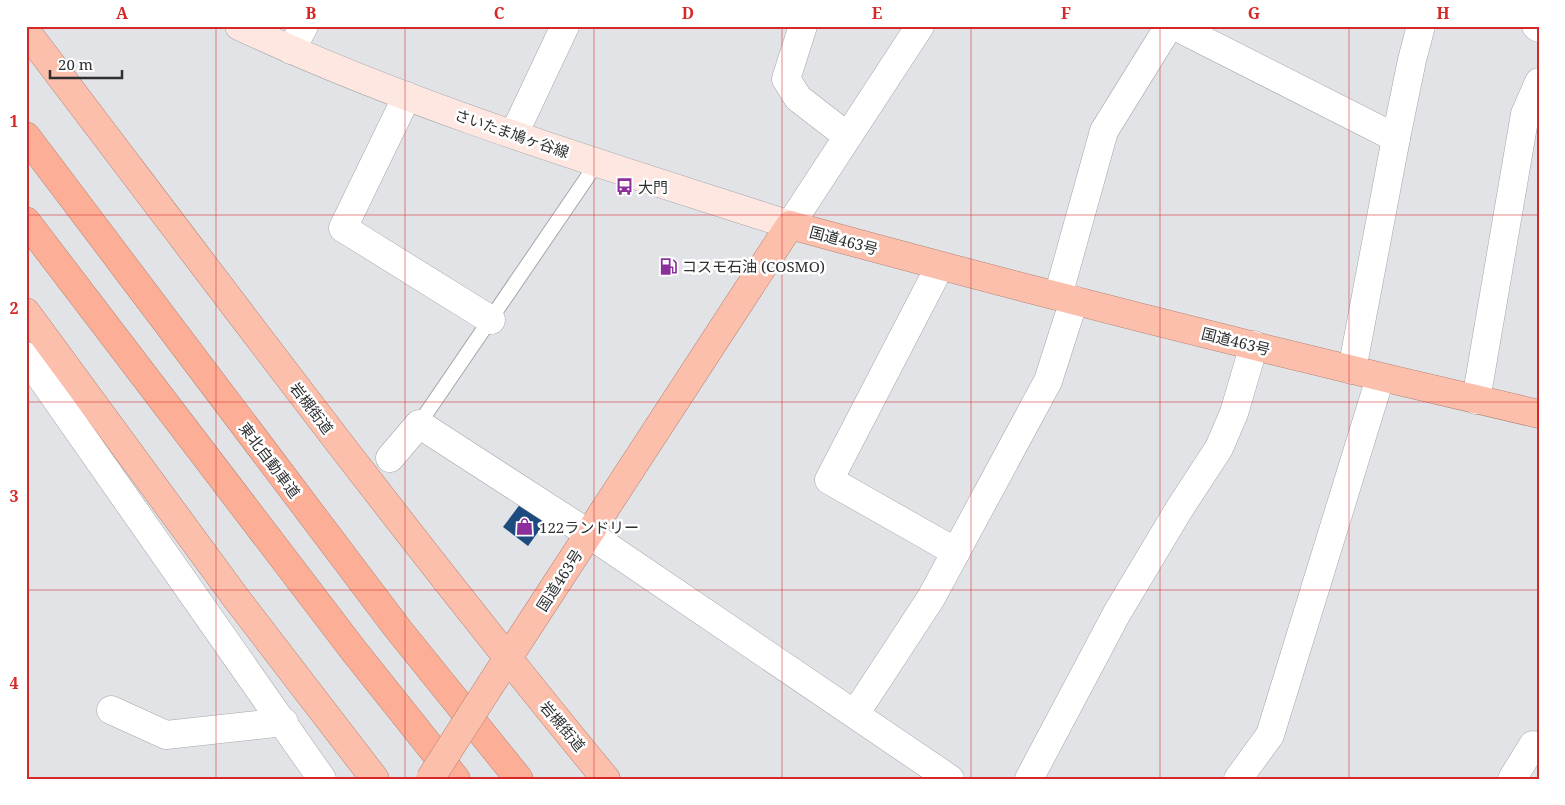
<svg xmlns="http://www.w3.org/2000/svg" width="1565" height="805" viewBox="0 0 1565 805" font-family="'Noto Serif','Noto Sans JP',serif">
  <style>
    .building { fill: #1d4b80 }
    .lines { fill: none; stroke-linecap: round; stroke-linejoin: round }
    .service-casing { stroke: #a4a7aa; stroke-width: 16 }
    .minor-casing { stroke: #a4a7aa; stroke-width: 29 }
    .tertiary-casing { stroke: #a4a7aa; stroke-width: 29 }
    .secondary-casing { stroke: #a4a7aa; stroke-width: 29 }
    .trunk-casing { stroke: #b48273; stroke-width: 29 }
    .motorway-casing { stroke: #b48273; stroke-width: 29 }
    .service { stroke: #fff; stroke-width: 14 }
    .minor { stroke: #fff; stroke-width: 28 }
    .tertiary { stroke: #fff; stroke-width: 28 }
    .secondary { stroke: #fee7e0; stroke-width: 28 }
    .trunk { stroke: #fcbfab; stroke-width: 28 }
    .motorway { stroke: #fcaf96; stroke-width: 28 }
    .trunk-bridge-casing { stroke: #b48273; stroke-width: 29; stroke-linecap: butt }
    .trunk-bridge { stroke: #fcbfab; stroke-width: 28 }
    .grid { fill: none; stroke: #d62828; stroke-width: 1; stroke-opacity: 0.55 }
    .labels { text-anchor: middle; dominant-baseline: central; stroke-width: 5; stroke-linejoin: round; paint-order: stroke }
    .street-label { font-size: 15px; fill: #2e2f31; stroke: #fff }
    .poi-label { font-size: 15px; fill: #2e2f31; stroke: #fff; text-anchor: start }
    .neatline { fill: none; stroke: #d62828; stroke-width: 2 }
    .grid-label { font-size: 16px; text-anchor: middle; font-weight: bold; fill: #d62828 }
  </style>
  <rect width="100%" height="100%" fill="#e1e3e7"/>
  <!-- building -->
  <polygon class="building" points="524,499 549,517 528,546 503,527"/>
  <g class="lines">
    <defs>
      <polyline id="service" points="419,424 597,163"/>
      <g id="minor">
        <polyline points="803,26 786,79 798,98 847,136"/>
        <polyline points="1175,26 1396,138"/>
        <polyline points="1536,26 1539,28"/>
        <polyline points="291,50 304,26"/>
        <polyline points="407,96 343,228 491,320"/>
        <polyline points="514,134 565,26"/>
        <polyline points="940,266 829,480 956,552"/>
        <polyline points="1058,296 1104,131 1169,26"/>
        <polyline points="26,356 322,779"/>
        <polyline points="1352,370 1396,138 1412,60 1421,26"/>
        <polyline points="1476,400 1525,114 1539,82"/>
        <polyline points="390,458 419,424 589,534 950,779"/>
        <polyline points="111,710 166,735 284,722"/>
        <polyline points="855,714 931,598 1048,381 1074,300"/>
        <polyline points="1029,779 1117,613 1178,511 1219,448 1234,413 1254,345"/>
        <polyline points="1238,779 1270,735 1380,378"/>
        <polyline points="1512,779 1533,745 1539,748"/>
      </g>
      <polyline id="tertiary" points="790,225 920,26"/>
      <path id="secondary" d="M239,26C416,109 605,165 790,225"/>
      <g id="trunk">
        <path d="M26,31C217,282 405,535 606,779"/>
        <polyline points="26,312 236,598 375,779"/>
        <path d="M491,684L790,225C1038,293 1288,356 1539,414"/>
      </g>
      <g id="motorway">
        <polyline points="26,136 398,629 519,779"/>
        <polyline points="26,221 354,651 456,779"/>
      </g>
    </defs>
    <!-- service casing -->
    <use href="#service" class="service-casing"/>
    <!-- minor casing -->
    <use href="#minor" class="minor-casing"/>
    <!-- tertiary casing -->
    <use href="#tertiary" class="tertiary-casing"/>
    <!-- secondary casing -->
    <use href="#secondary" class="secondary-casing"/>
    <!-- trunk casing -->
    <use href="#trunk" class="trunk-casing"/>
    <!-- motorway casing -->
    <use href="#motorway" class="motorway-casing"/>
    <!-- service -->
    <use href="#service" class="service"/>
    <!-- minor -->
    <use href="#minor" class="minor"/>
    <!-- tertiary -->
    <use href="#tertiary" class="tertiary"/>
    <!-- secondary -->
    <use href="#secondary" class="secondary"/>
    <!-- trunk -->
    <use href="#trunk" class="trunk"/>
    <!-- motorway -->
    <use href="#motorway" class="motorway"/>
    <defs>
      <polyline id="trunk-bridge" points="430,779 491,684"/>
    </defs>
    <!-- trunk-bridge casing -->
    <use href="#trunk-bridge" class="trunk-bridge-casing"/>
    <!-- trunk-bridge -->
    <use href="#trunk-bridge" class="trunk-bridge"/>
  </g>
  <!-- grid -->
  <path class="grid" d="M216,26V779M405,26V779M594,26V779M782,26V779M971,26V779M1160,26V779M1349,26V779M26,215H1539M26,402H1539M26,590H1539"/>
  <!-- icons -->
  <defs>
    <symbol id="bus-bare" viewBox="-9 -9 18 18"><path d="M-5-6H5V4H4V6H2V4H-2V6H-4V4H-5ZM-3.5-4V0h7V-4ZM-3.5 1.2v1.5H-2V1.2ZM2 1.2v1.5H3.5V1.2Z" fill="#8b2f9a" stroke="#fff" stroke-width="2.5" paint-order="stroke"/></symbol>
    <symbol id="fuel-bare" viewBox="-9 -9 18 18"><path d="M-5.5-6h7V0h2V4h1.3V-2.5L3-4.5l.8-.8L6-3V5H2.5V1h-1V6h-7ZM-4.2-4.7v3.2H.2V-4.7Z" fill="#8b2f9a" stroke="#fff" stroke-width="2.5" paint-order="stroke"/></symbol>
    <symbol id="shop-bare" viewBox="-9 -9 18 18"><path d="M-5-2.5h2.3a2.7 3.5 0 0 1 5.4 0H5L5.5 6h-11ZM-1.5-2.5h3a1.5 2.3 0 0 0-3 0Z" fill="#8b2f9a" stroke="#fff" stroke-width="2.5" paint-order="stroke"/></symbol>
  </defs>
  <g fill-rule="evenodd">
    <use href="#bus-bare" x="612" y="174" width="25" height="25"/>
    <use href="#fuel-bare" x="656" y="254" width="25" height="25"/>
    <use href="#shop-bare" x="512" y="514" width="25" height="25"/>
  </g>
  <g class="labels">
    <!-- street labels -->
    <g class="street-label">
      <text transform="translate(512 133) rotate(19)">さいたま鳩ヶ谷線</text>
      <text transform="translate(844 240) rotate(15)">国道463号</text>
      <text transform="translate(1236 341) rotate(14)">国道463号</text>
      <text transform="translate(312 408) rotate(53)">岩槻街道</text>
      <text transform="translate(270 460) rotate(53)">東北自動車道</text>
      <text transform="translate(559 580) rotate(-57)">国道463号</text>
      <text transform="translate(563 726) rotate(50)">岩槻街道</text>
    </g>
    <!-- poi labels -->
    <g class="poi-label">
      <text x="638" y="187">大門</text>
      <text x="682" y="266">コスモ石油 (COSMO)</text>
      <text x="539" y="527">122ランドリー</text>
    </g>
  </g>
  <!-- border -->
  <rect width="1565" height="805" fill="none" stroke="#ffffff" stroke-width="55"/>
  <!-- scale -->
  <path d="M50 70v8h72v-8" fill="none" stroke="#2e2f31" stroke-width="2.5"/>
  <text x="58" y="70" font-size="15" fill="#2e2f31" stroke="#ffffff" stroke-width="4" paint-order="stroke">20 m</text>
  <rect x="28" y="28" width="1510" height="750" class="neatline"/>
  <g class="grid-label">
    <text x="122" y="19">A</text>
    <text x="311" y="19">B</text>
    <text x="499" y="19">C</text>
    <text x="688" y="19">D</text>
    <text x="877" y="19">E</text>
    <text x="1066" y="19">F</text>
    <text x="1254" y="19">G</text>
    <text x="1443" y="19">H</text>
    <text x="14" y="127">1</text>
    <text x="14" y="314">2</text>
    <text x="14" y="502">3</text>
    <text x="14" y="689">4</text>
  </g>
</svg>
